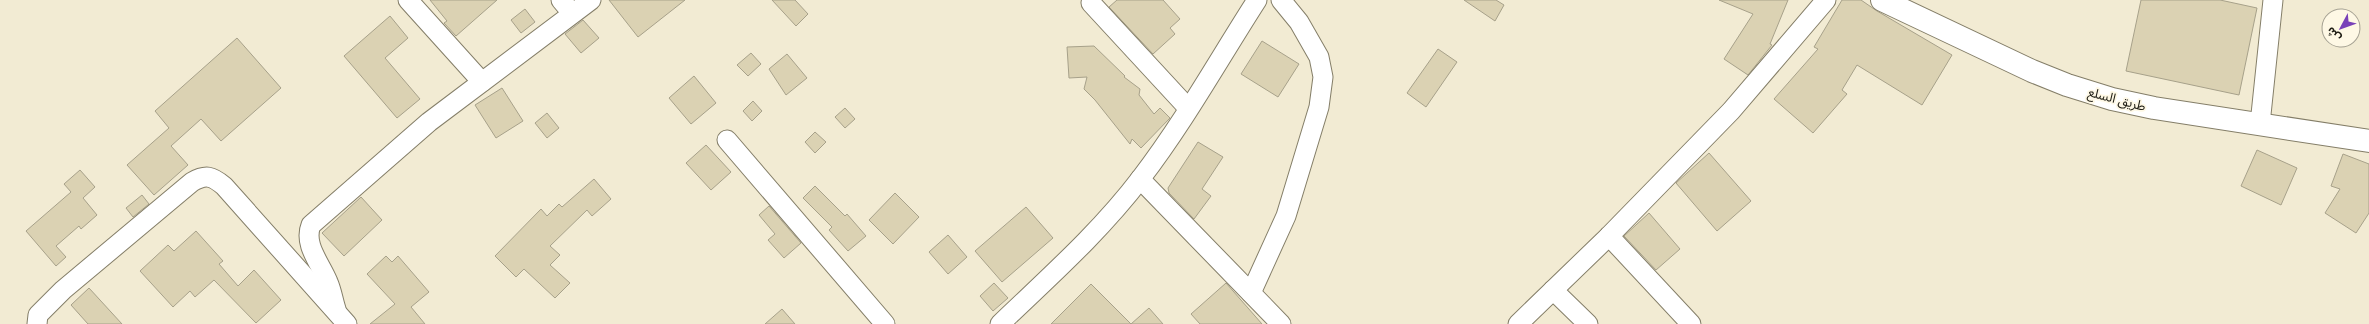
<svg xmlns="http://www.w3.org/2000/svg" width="2369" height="324" viewBox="0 0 2369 324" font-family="Karla,'Noto Sans Arabic',sans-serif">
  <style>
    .building { fill: #dbd2b3; stroke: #a7a18a }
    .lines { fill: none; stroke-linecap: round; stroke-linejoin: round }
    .street-casing { stroke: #847e68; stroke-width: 21 }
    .secondary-casing { stroke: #847e68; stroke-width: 24 }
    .street { stroke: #fff; stroke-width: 19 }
    .secondary { stroke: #fff; stroke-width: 22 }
    .labels { text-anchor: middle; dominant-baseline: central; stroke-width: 3.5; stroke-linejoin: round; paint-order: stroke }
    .street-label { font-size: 13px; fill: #222017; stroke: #fef8e5 }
  </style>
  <rect width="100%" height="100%" fill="#f2ebd3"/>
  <!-- building -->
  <g class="building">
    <polygon points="430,0 497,0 456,36 444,23 447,21"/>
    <polygon points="609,0 685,0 638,37"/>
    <polygon points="772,0 795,0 808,14 796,26"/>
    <polygon points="1117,0 1163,0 1180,19 1170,28 1175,34 1153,54 1109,7"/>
    <polygon points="1464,0 1496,0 1504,5 1495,21"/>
    <polygon points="1719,0 1788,0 1770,44 1772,45 1748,75 1724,59 1753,14"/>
    <polygon points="1842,0 1861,0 1877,11 1952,55 1922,105 1857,65 1842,90 1847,94 1813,133 1774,99 1818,49 1814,47"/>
    <polygon points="2141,0 2220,0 2257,8 2239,95 2126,71"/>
    <polygon points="525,9 535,22 521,33 511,20"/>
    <polygon points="390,16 408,38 385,58 420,99 397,118 344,56"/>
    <polygon points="583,20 599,38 581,53 565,34"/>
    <polygon points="237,38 281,88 221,141 201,119 171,146 188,165 154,195 127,165 169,128 155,111"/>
    <polygon points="1262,41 1299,64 1278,97 1241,74"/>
    <polygon points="1094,46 1125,76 1124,77 1140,89 1139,95 1154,114 1160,108 1170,118 1141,148 1132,139 1130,144 1095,100 1084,89 1087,77 1069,78 1067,47"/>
    <polygon points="1438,49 1457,62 1426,107 1407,93"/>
    <polygon points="751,53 761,64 748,76 737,65"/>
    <polygon points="787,54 807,78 786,95 769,69"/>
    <polygon points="694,76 716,103 691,124 669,98"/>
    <polygon points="502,88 523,121 496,138 475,105"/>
    <polygon points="753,101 762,111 752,121 743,111"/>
    <polygon points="845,108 855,119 845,128 835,117"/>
    <polygon points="547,113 559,128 547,138 535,123"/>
    <polygon points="815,132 826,142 815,153 805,142"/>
    <polygon points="1198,142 1223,157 1202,189 1211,196 1194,219 1169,193 1168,188"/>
    <polygon points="706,145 731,172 711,190 686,163"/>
    <polygon points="2257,150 2297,168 2281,205 2241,186"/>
    <polygon points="1709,153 1751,201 1717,231 1676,183"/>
    <polygon points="2343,154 2369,164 2369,213 2356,233 2325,213 2340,189 2331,186"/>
    <polygon points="80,170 95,187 83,198 97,215 81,229 79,226 56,246 66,257 56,266 26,231 71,192 64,184"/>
    <polygon points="594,179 611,199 592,216 587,210 550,246 560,255 550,265 570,283 555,298 524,269 516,277 495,256 541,209 547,216 559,204 562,207"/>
    <polygon points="815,186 845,216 847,214 866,236 848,251 829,230 832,227 803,198"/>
    <polygon points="895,193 919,217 893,244 869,220"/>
    <polygon points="142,195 149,204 133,217 126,208"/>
    <polygon points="361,197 382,220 344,256 322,233"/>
    <polygon points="769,206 801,243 784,258 768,240 775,234 759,215"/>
    <polygon points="1026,207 1053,238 1002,282 975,251"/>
    <polygon points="1649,213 1680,249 1656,270 1624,236"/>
    <polygon points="196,231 223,261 219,264 238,286 254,270 281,300 256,323 214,280 195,297 190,291 173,307 140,271 168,245 174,251"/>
    <polygon points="948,235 967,257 948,274 929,252"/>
    <polygon points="386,256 392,262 398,256 429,292 411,307 425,324 370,324 395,304 367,274"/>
    <polygon points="994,283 1008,298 993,311 980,296"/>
    <polygon points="1226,283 1248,308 1262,324 1200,324 1191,314"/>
    <polygon points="1091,284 1131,324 1149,308 1163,324 1051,324"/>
    <polygon points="89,288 122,324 88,324 71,305"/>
    <polygon points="782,309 795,324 765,324"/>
  </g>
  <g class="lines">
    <defs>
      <g id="street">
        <polyline points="408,0 482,82"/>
        <polyline points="561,0 572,13"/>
        <polyline points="1091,3 1188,108"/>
        <polyline points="2260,124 2273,0"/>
        <polyline points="727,140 885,324"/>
        <polyline points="1140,179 1281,324"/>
        <polyline points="1609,236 1691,324"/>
        <polyline points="1553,290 1588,324"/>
        <polyline points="1251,293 1286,216 1319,107 1323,77 1319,57 1299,22 1281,0"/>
        <path d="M336,309C333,300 332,291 328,282C321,264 303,245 311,225L429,122L591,0"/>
        <path d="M37,324L38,315L63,290L192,182C206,174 212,176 224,186L347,324"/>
        <path d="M1000,324C1049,277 1100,232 1141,178C1184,122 1219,59 1257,0"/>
        <polyline points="1518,324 1609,236 1731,111 1826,0"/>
      </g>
      <polyline id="secondary" points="1882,0 2032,71 2067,85 2112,99 2154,108 2369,141"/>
    </defs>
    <!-- street casing -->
    <use href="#street" class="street-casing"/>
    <!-- secondary casing -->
    <use href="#secondary" class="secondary-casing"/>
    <!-- street -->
    <use href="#street" class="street"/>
    <!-- secondary -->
    <use href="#secondary" class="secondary"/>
  </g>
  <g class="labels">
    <!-- street labels -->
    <g class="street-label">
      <text transform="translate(2117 99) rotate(15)">طريق السلع</text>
    </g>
  </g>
  <!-- north arrow -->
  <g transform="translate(2341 28) rotate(229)"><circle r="19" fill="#fef8e5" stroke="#a6a293"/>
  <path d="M0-3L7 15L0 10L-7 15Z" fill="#7941b8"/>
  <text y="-6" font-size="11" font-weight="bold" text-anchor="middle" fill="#222017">ش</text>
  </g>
</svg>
